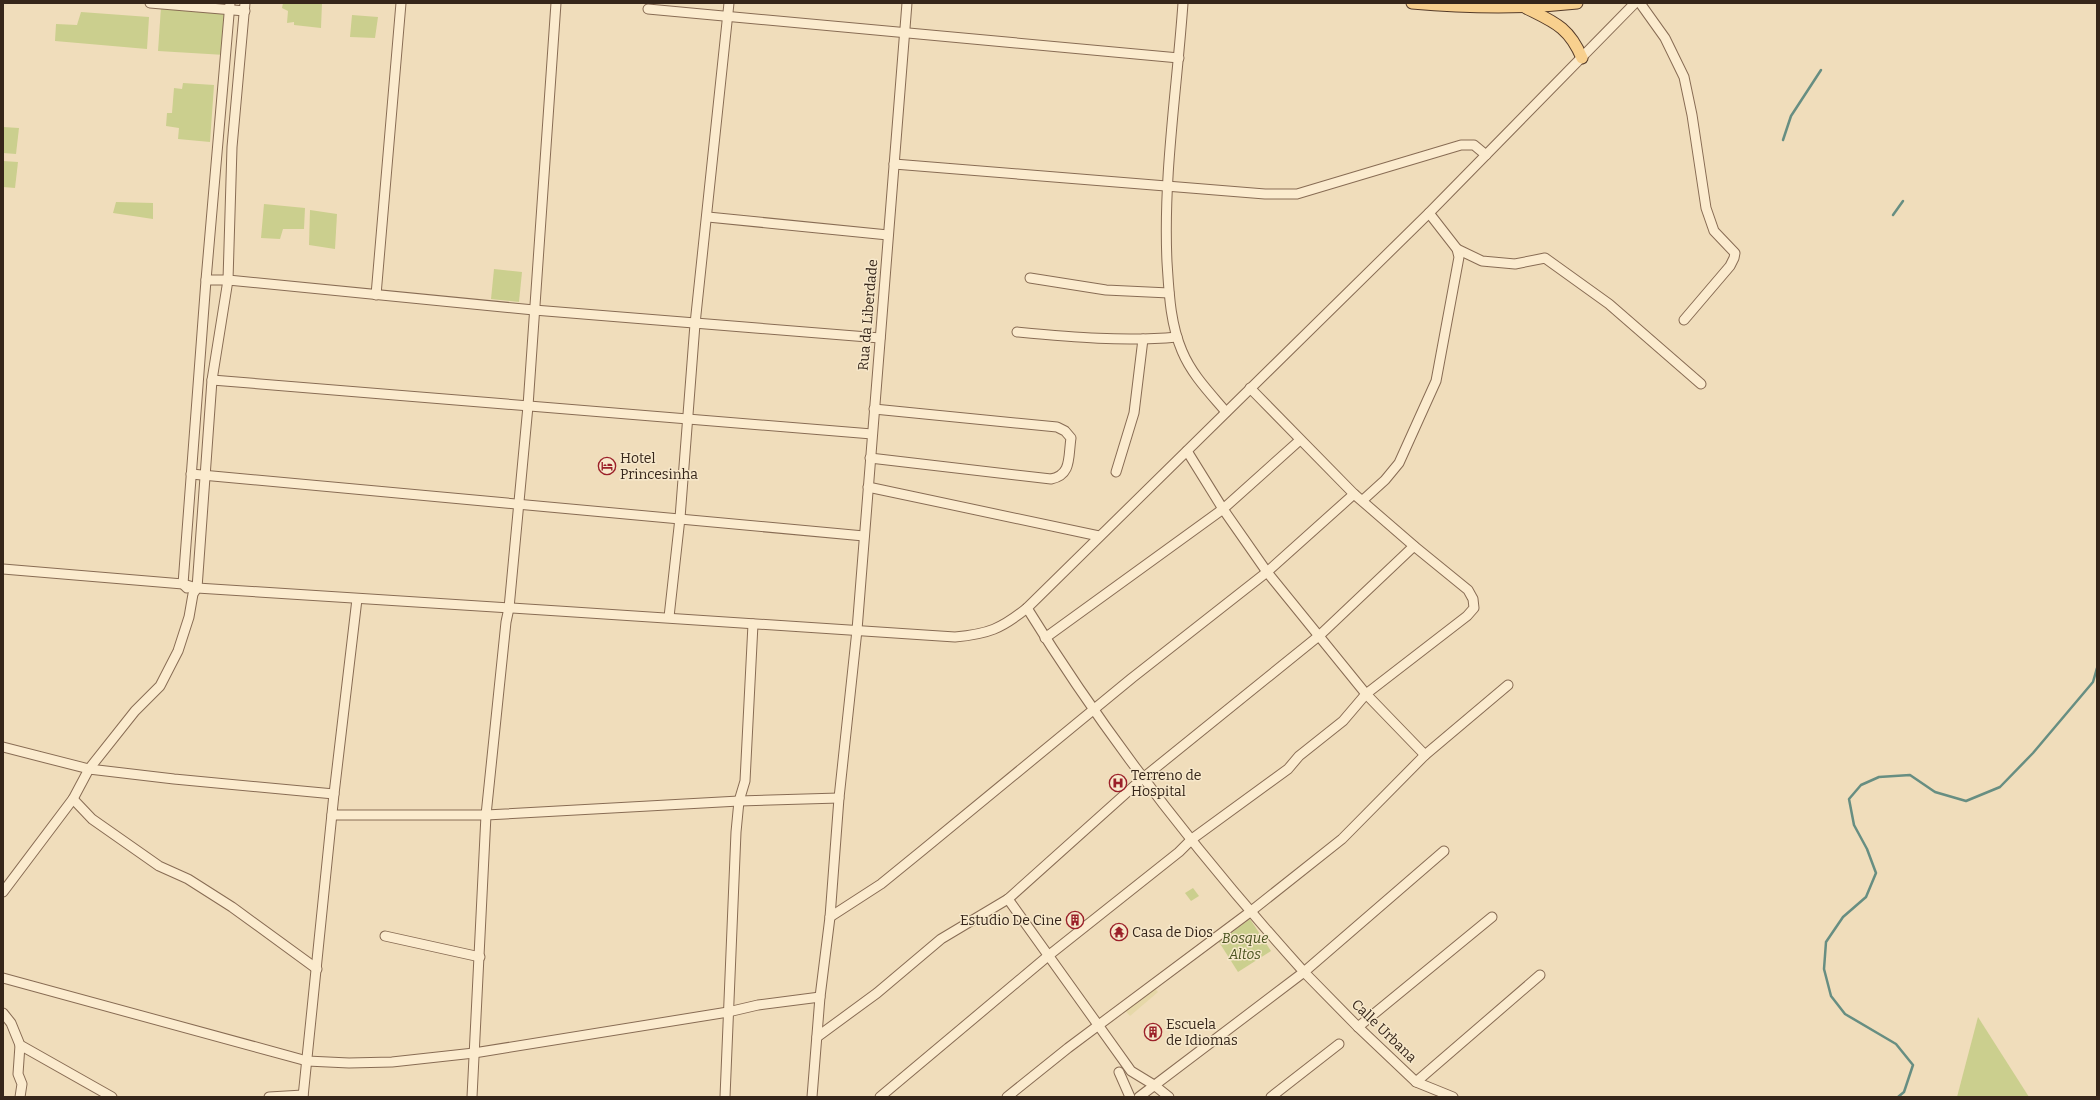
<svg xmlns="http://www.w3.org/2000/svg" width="2100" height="1100" viewBox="0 0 2100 1100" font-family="Bitter,serif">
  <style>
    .farmland { fill: #e6d8a8 }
    .green { fill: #cbcf8e }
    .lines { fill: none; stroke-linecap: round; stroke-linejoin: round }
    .stream { stroke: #678e82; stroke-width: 2.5 }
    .minor-casing { stroke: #886c54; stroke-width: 11 }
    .major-casing { stroke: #553b29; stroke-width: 13 }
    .minor { stroke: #fbebce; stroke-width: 9 }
    .major { stroke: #f8d08e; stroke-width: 11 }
    .labels { text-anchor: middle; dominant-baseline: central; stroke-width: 3; stroke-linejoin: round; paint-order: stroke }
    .street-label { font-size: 14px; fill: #36261a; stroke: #f7e8cb }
    .poi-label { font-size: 14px; fill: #36261a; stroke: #f7e8cb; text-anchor: start }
    .park-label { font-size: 14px; font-style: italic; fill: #4a541f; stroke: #f7e8cb }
  </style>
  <rect width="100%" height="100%" fill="#f0ddbb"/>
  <!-- farmland -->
  <polygon class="farmland" points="1150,983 1158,992 1130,1016 1123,1008"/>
  <!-- green -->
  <g class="green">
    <polygon points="283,3 322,3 321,28 294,25 294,22 287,23 288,11 282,8"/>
    <polygon points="161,7 227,11 225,55 158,51"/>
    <polygon points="81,12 149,17 147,49 55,41 56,24 77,25"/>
    <polygon points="352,15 378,17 375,38 350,37"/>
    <polygon points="183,83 214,85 210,142 178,139 179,128 166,126 167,113 172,113 174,88 182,89"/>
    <polygon points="3,127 19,128 16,154 3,153"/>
    <polygon points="3,161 18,162 15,188 3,187"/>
    <polygon points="116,202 153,203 153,219 113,213"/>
    <polygon points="264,204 305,208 304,229 283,229 280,239 261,238"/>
    <polygon points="310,210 337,214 335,249 309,245"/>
    <polygon points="494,269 522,272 519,302 491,299"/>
    <polygon points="1193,888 1199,896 1191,901 1185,893"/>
    <polygon points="1250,919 1271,951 1238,972 1219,942"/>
    <polygon points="1978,1017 2029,1097 1957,1097"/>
  </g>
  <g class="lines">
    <!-- stream -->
    <g class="stream">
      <polyline points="1783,140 1791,116 1821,70"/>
      <polyline points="1893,215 1903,201"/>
      <polyline points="1898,1097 1904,1092 1913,1065 1896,1044 1845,1014 1831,996 1824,969 1826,942 1843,917 1866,897 1876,873 1867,849 1854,825 1849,799 1861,785 1879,777 1910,775 1935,792 1966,801 2000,787 2033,753 2093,682 2097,668"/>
    </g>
    <defs>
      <g id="minor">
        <polyline points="150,3 245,11"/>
        <path d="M1183,3C1177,89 1163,176 1167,262C1169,292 1170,323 1182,351C1192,375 1210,393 1226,412"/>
        <polyline points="1640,3 1665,38 1684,77 1692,115 1706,208 1714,231 1735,253 1734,258 1730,266 1684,320"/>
        <polyline points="648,9 1179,58"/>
        <polyline points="894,164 1265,194 1297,194 1461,145 1474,145 1486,155"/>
        <polyline points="708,217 888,235"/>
        <polyline points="1457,249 1482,261 1515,264 1545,258 1609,304 1701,384"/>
        <polyline points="1030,278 1106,290 1169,293"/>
        <polyline points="206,280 228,280 534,310 880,338"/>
        <polyline points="376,295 401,3"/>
        <path d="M1017,332C1071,337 1124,342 1177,337"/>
        <polyline points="212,380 872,434"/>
        <polyline points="1187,451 1223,509 1267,572 1366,694 1425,755"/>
        <path d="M870,458L1051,479C1072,475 1068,457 1071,438L1065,431L1057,427L874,409"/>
        <polyline points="1116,472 1134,413 1143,339"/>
        <polyline points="191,474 864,536"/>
        <polyline points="868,487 1099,536"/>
        <polyline points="1363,500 1385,480 1399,463 1436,381 1459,257 1457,249 1429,213"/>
        <path d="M3,569L183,584L197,588C450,605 702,619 955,637C988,634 1001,629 1027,608L1429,213L1635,3"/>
        <polyline points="187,588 183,584 206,280 230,3"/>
        <path d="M1027,608C1107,738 1202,859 1304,972L1139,1097"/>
        <polyline points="669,617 680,518 695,324 729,3"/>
        <polyline points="1045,638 1223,509 1300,440"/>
        <polyline points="3,747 89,769 174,779 334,794"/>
        <polyline points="73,799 92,819 159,866 188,879 232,907 317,969"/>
        <polyline points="332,815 486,815 739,801 839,798"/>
        <polyline points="1444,851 1304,972 1358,1027 1416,1082 1453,1097"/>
        <polyline points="3,892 73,799 89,769 135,711 160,686 178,651 189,617 193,594 197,588 212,380 228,280 232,147 245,3"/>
        <polyline points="1008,899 1131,1071 1154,1085 1169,1097"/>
        <polyline points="830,917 881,884 924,849 1132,678 1267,572 1354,494"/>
        <polyline points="385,936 480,957"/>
        <polyline points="3,978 307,1061 349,1063 392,1062 474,1053 728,1012 758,1005 820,997"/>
        <polyline points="3,1013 11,1023 20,1045 112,1097"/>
        <polyline points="1358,1027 1492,917"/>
        <polyline points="817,1037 877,993 941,939 1008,899 1143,778 1320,635 1414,546"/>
        <polyline points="20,1045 18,1074 22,1084 20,1097"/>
        <polyline points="1119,1072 1130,1097"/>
        <polyline points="1416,1082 1540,975"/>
        <polyline points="269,1097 303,1095"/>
        <polyline points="303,1097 334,794 357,599"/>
        <polyline points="472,1097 486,815 506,622 509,608 528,406 556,3"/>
        <polyline points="725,1097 736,832 739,801 745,781 753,624"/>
        <polyline points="812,1097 820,997 830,917 839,798 857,630 907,3"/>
        <polyline points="880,1097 1048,956 1179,852 1192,839 1288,769 1299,756 1343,721 1366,694 1467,616 1474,608 1473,599 1468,590 1414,546 1354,494 1250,388"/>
        <polyline points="1007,1097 1068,1048 1250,912 1342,839 1425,755 1508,685"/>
        <polyline points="1271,1097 1339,1044"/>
      </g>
      <g id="major">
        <path d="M1412,3C1467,8 1522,9 1577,3"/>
        <path d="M1526,8C1554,22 1569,27 1582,58"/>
      </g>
    </defs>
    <!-- minor casing -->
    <use href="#minor" class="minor-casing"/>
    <!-- major casing -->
    <use href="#major" class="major-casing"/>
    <!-- minor -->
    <use href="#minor" class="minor"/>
    <!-- major -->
    <use href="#major" class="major"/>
  </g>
  <!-- icons -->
  <defs>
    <symbol id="hotel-ring" viewBox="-11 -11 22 22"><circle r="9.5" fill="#f7e8cb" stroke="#9b2029" stroke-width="1.5"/><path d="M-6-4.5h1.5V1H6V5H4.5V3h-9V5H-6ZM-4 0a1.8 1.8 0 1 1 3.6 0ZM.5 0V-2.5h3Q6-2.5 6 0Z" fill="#9b2029"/></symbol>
    <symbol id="hospital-ring" viewBox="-11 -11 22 22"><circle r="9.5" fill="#f7e8cb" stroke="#9b2029" stroke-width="1.5"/><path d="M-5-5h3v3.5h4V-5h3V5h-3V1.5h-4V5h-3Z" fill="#9b2029"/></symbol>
    <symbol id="building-ring" viewBox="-11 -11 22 22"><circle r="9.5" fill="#f7e8cb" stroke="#9b2029" stroke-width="1.5"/><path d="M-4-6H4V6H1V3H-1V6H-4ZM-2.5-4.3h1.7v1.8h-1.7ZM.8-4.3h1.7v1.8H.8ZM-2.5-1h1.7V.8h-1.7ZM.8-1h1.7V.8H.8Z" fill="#9b2029"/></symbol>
    <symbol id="temple-ring" viewBox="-11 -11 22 22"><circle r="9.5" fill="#f7e8cb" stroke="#9b2029" stroke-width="1.5"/><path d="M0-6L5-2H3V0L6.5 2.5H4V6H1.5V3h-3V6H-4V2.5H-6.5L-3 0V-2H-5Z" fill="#9b2029"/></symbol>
  </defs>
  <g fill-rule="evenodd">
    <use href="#hotel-ring" x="597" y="456" width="20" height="20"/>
    <use href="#hospital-ring" x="1108" y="773" width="20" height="20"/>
    <use href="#building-ring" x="1065" y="910" width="20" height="20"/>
    <use href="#temple-ring" x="1109" y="922" width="20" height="20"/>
    <use href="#building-ring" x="1143" y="1022" width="20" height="20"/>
  </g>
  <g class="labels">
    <!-- street labels -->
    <g class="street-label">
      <text transform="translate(868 315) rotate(-85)">Rua da Liberdade</text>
      <text transform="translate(1384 1031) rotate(44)">Calle Urbana</text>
    </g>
    <!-- poi labels -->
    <g class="poi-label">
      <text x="620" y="458">Hotel<tspan x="620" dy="16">Princesinha</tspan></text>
      <text x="1131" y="775">Terreno de<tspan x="1131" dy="16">Hospital</tspan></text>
      <text x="1062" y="920" text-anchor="end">Estudio De Cine</text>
      <text x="1132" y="932">Casa de Dios</text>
      <text x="1166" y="1024">Escuela<tspan x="1166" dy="16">de Idiomas</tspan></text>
    </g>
    <!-- park labels -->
    <g class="park-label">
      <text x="1245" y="938">Bosque<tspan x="1245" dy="16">Altos</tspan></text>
    </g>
  </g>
  <!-- border -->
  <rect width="2100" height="1100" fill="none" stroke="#36261a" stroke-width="8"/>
</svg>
